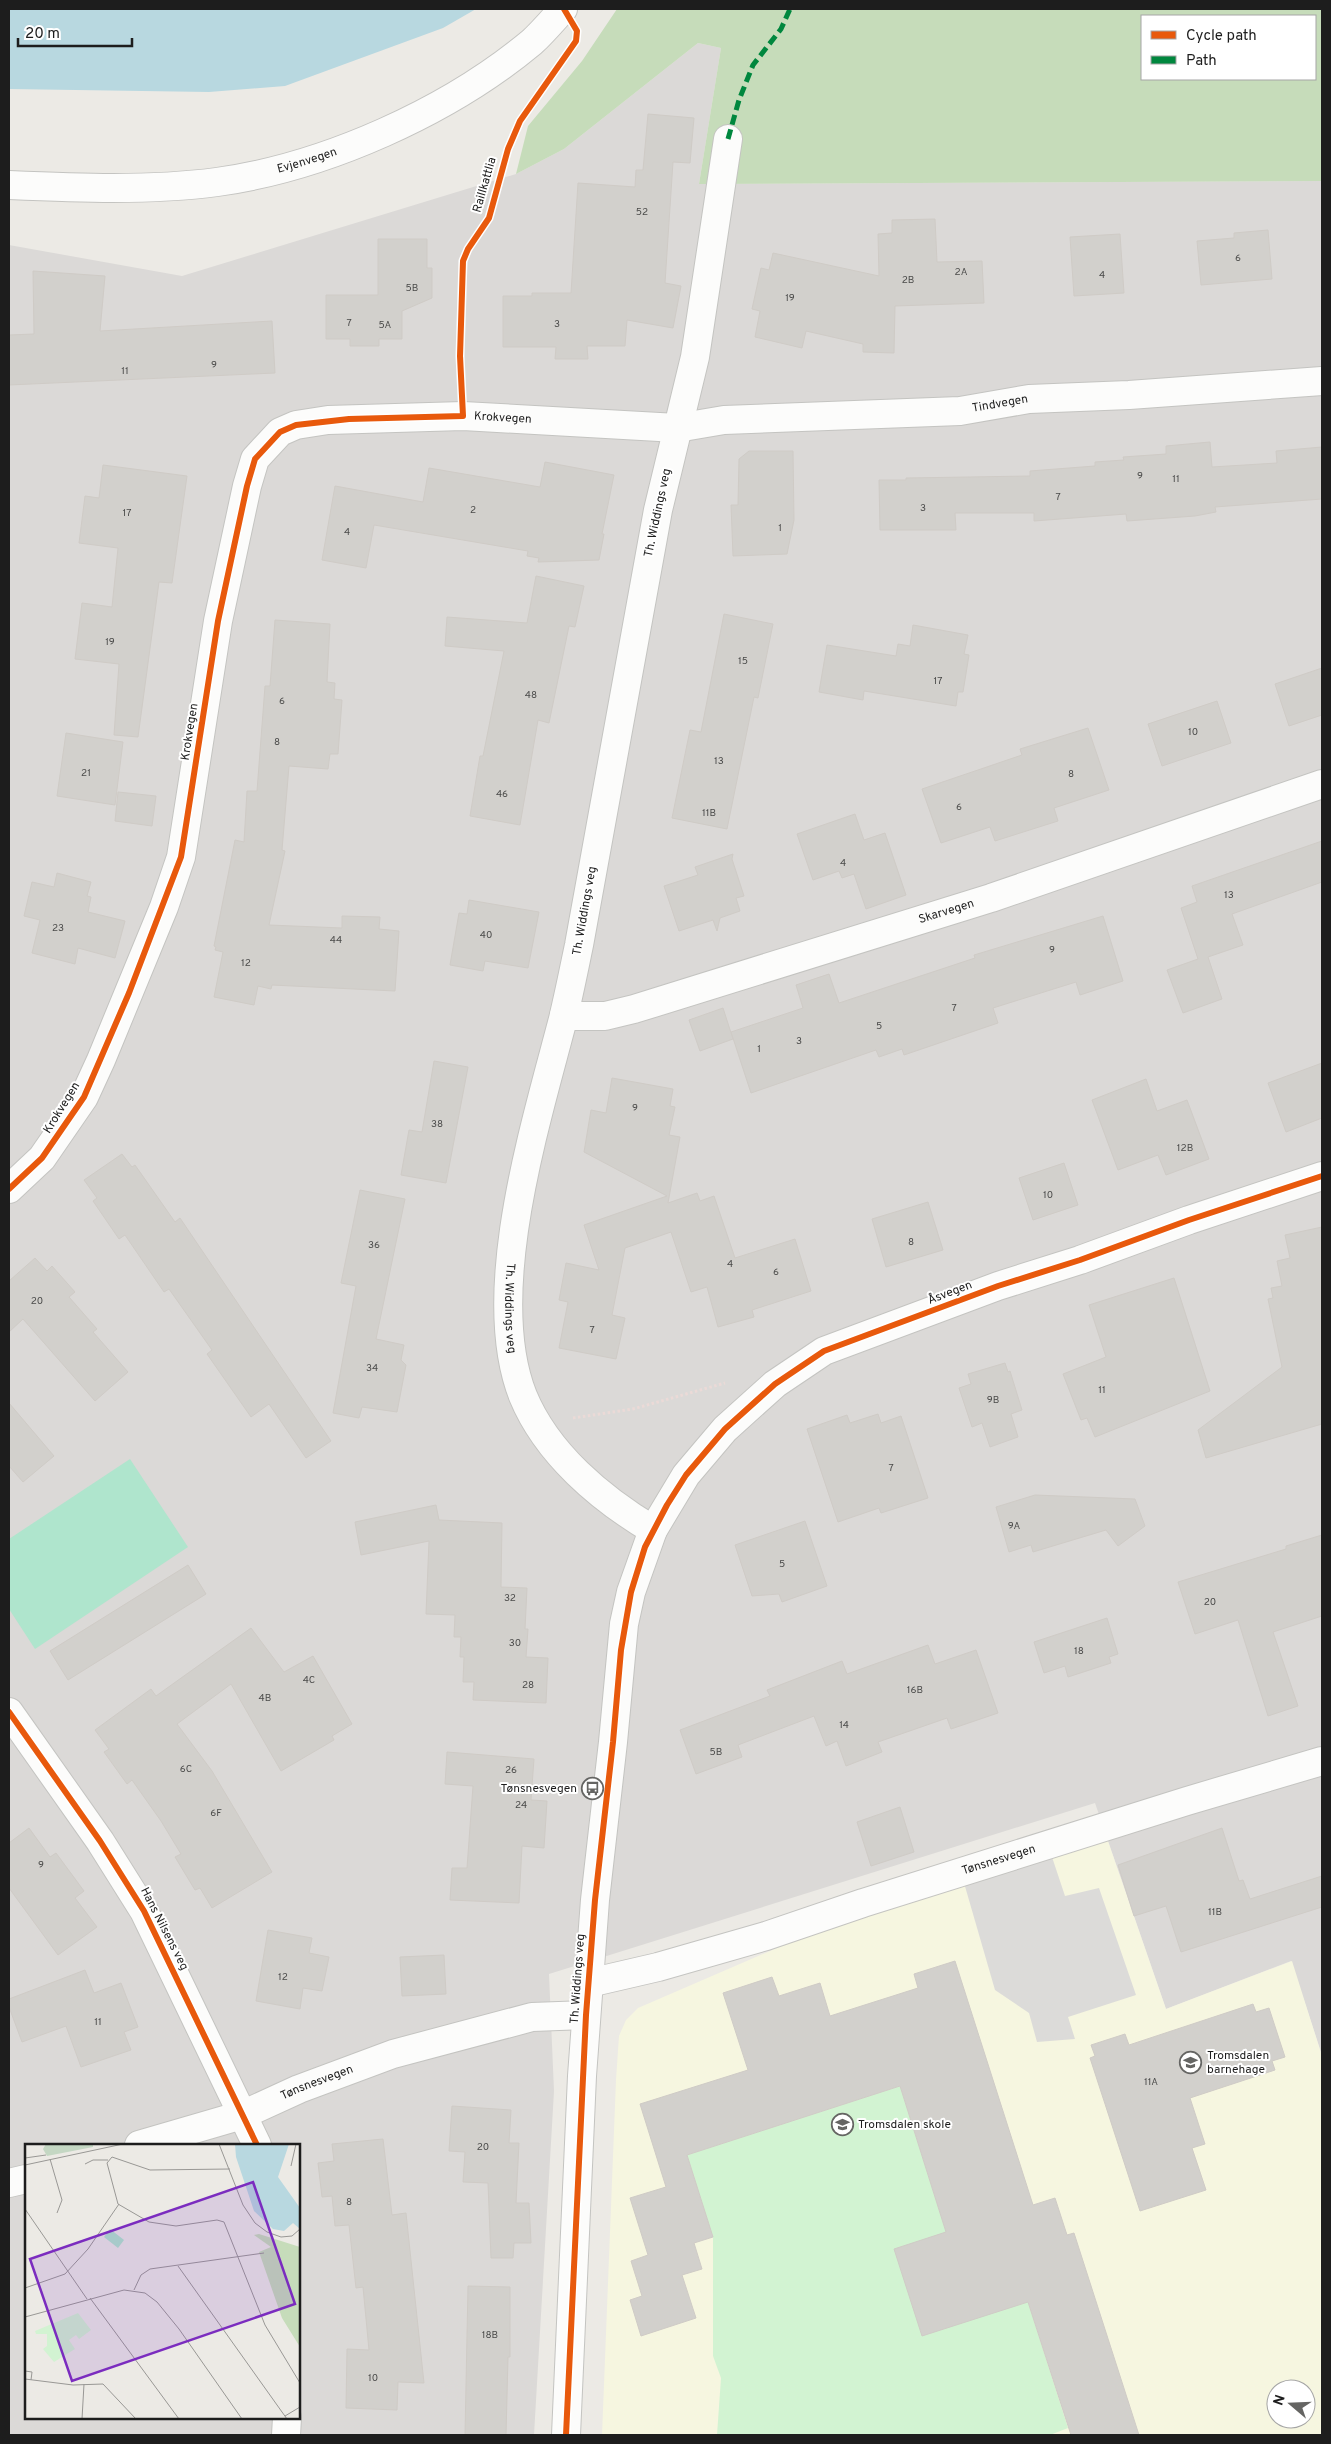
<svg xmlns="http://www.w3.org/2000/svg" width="1331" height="2444" viewBox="0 0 1331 2444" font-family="Overpass,sans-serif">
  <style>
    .residential { fill: #dbd9d7; fill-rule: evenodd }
    .education { fill: #f6f6e0; fill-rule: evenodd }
    .forest { fill: #c6dcba; fill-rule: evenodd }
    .park { fill: #d2f3d2 }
    .pitch { fill: #afe5cd }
    .parking { fill: #dcdbd9 }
    .water { fill: #b8d8e0 }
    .building { fill: #d2d0cc; stroke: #cfcbc6 }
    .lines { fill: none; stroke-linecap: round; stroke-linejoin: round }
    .minor-casing { stroke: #c4c4c1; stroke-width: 30 }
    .tertiary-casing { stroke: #c4c4c1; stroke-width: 30 }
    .path { stroke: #ebdad7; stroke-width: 3; stroke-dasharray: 2.5 2.5; stroke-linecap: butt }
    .minor { stroke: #fcfcfb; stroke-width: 28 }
    .tertiary { stroke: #fcfcfb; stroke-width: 28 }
    .quiet { stroke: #00873e; stroke-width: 5; stroke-dasharray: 10 5; stroke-linecap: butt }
    .cycleway-casing { stroke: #fff; stroke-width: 9 }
    .cycleway { stroke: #e8590c; stroke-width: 6 }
    .labels { text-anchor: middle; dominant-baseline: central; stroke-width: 4; stroke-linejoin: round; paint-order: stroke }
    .number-label { font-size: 10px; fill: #4a4a49 }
    .street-label { font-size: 12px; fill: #1d1d1d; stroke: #fff }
    .poi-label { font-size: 12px; fill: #1d1d1d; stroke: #fff; text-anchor: start }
    .inset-road { fill: none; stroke: #999895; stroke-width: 1 }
    .view { fill: #7b2cbf; fill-opacity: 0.15; stroke: #7b2cbf; stroke-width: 2.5 }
    .inset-edge { fill: none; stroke: #1d1d1d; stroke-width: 2.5 }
  </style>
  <rect width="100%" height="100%" fill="#eceae5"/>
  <!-- residential -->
  <path class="residential" d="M698,43L721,48L699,184L1322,181V2055L1291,1961L1166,2009L1095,1803L549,1974L554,2091L534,2435H9V245L182,276L516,174L564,149ZM26,2145H299V2418H26Z"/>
  <!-- education -->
  <path class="education" d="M1102,1824L1166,2009L1292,1961L1322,2056V2435H602L616,2080L619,2036L626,2020L638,2008L960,1869ZM1276,2389H1306V2419H1276Z"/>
  <!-- forest -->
  <path class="forest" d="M617,9H1322V181L699,184L721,48L698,43L564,149L516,174L528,126L582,61ZM1142,16H1315V79H1142Z"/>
  <!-- park -->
  <polygon class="park" points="900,2086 946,2232 1028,2302 1068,2428 1050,2435 717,2435 721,2378 713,2356 713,2237 687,2155"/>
  <!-- pitch -->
  <polygon class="pitch" points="130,1459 188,1547 35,1649 9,1609 9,1539"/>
  <!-- parking -->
  <polygon class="parking" points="1047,1842 1065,1896 1099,1888 1136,1995 1068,2017 1075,2039 1037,2042 1029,2013 995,1990 960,1869"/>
  <!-- water -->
  <polygon class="water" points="9,9 476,9 443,28 285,86 209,92 9,89"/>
  <!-- building -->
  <g class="building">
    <polygon points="648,114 694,118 690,163 673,162 665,283 681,286 673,328 627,320 625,346 587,346 588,359 555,359 556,347 503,347 503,296 532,296 532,293 571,293 578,183 635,187 636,170 643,170"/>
    <polygon points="935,219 937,262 982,261 984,303 895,306 894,353 863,352 863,344 806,331 802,348 755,337 760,311 752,309 761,268 769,270 773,253 879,276 878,234 892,233 892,220"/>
    <polygon points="1268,230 1272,279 1201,285 1197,241 1234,238 1234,233"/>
    <polygon points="1120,234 1124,293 1074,296 1070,237"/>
    <polygon points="378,239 427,239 427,268 432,268 432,298 402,311 402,339 379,339 379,346 350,346 350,339 326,339 326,295 378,295"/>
    <polygon points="33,271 105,276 100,331 272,321 275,373 9,385 9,335 34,334"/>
    <polygon points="1210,442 1212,467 1277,463 1276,451 1322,447 1322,499 1215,507 1216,512 1195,516 1127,521 1126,514 1034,521 1034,513 955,513 956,530 880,530 879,480 906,480 906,478 1030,476 1030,471 1095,466 1095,462 1124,460 1123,457 1166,454 1166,446"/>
    <polygon points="749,451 793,451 794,520 787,554 733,556 731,505 738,505 739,459"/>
    <polygon points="545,462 614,475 602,534 604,534 599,560 538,562 539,558 527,556 528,551 374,525 366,568 322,560 335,486 423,502 429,468 540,487"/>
    <polygon points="103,465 187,476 172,583 159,582 138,737 114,735 119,664 75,659 82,603 112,607 118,548 79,543 85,496 99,498"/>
    <polygon points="536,576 584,586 575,627 569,626 549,723 538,720 520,825 470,816 480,756 483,756 504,651 445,646 447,617 527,623"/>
    <polygon points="724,614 773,624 758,698 754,697 727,829 672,818 690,730 701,732"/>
    <polygon points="275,620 330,624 327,682 335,683 334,699 342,700 338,754 330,754 328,769 289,766 282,850 285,851 269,925 342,928 342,916 380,917 379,929 399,931 395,991 272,985 271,989 258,986 254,1005 214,997 223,952 215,950 216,947 214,946 235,840 244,842 247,791 257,791 265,686 270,686"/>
    <polygon points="913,625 968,635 964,654 969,655 963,692 958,692 956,706 864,691 863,700 819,692 827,645 896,656 898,644 910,646"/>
    <polygon points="1322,668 1322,715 1289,726 1275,684"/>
    <polygon points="1217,701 1231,743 1162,766 1148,724"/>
    <polygon points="1088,728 1109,790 1054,808 1058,821 995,841 990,827 941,843 922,789 1022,755 1020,749"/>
    <polygon points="66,733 123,742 115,805 57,796"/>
    <polygon points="118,792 156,796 152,826 115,821"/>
    <polygon points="855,814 864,840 885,833 906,895 866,909 854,874 842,878 839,871 813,880 797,834"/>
    <polygon points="1322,841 1322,882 1232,914 1243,945 1208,957 1222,999 1183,1013 1167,970 1198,959 1181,908 1197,902 1192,886"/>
    <polygon points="733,854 732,859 744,896 736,898 740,911 720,918 717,931 713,920 679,931 664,886 698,875 695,867"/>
    <polygon points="57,873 91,882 87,896 91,897 88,912 125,921 115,958 78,948 75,964 32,953 40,920 24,916 32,882 54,887"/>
    <polygon points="469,900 539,912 528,968 485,961 483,971 450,965 459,913 467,914"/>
    <polygon points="1103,916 1123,981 1080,995 1076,982 993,1008 998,1023 904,1055 902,1049 879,1057 876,1050 751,1093 731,1032 803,1008 796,985 829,974 839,1003 975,958 974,955"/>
    <polygon points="723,1008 733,1039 700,1051 689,1020"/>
    <polygon points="434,1061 468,1067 446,1183 401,1175 409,1130 422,1132"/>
    <polygon points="1322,1063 1322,1118 1286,1132 1268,1083"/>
    <polygon points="612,1078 673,1089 670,1106 675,1107 669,1135 680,1137 668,1203 697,1193 700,1201 714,1196 735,1258 795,1239 811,1291 752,1310 754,1317 718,1327 707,1287 691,1292 671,1232 625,1248 612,1315 625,1318 616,1359 559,1348 568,1302 559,1300 566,1263 599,1270 584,1225 667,1196 584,1152 591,1110 606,1113"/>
    <polygon points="1146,1079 1157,1111 1187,1100 1209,1159 1166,1175 1158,1155 1118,1170 1092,1100"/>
    <polygon points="122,1154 132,1167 135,1165 175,1222 180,1218 331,1441 306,1458 269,1404 251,1417 207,1354 212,1350 169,1289 164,1292 125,1235 119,1239 93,1201 97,1198 84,1180"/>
    <polygon points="1064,1163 1078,1205 1033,1220 1019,1178"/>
    <polygon points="360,1190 405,1199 376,1339 404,1345 401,1360 406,1365 397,1412 362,1407 359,1418 333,1413 356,1286 341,1283"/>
    <polygon points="928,1202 943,1250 886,1267 872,1219"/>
    <polygon points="1322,1227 1322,1424 1206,1458 1198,1430 1282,1367 1268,1299 1273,1298 1271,1288 1282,1286 1277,1261 1290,1258 1285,1235"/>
    <polygon points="35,1258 47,1271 52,1266 75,1292 69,1297 97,1329 93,1332 128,1372 95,1401 23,1319 9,1332 9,1281"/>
    <polygon points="1174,1278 1210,1391 1095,1437 1087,1418 1081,1420 1063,1374 1106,1357 1089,1305"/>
    <polygon points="1005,1363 1008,1372 1010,1371 1022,1410 1011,1414 1018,1437 990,1447 982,1423 972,1427 959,1388 971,1384 968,1374"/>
    <polygon points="9,1403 54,1456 23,1482 9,1466"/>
    <polygon points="878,1414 881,1423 901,1416 928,1498 881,1513 879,1508 838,1522 807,1429 847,1415 850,1423"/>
    <polygon points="1035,1495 1135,1499 1145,1526 1118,1546 1106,1530 1033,1552 1031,1545 1009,1552 996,1507"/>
    <polygon points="436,1505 439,1520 502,1523 501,1587 527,1588 525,1629 528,1629 526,1657 548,1658 546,1703 473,1700 474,1682 463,1682 464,1657 460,1657 461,1637 454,1637 455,1615 426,1614 429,1541 361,1555 355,1522"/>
    <polygon points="805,1521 827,1586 782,1602 779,1594 752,1596 735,1545"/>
    <polygon points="1322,1535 1322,1616 1273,1632 1298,1706 1268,1716 1238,1620 1195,1634 1178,1582 1286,1549 1286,1546"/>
    <polygon points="188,1565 206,1594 68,1680 50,1651"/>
    <polygon points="1107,1618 1118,1654 1109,1657 1111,1663 1068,1677 1065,1666 1044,1673 1034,1642"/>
    <polygon points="251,1628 284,1672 313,1656 352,1724 332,1736 334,1740 281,1771 231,1684 177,1724 212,1771 272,1872 212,1908 200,1888 195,1890 175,1857 181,1854 161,1821 132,1780 127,1784 104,1752 109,1749 95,1730 151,1689 156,1696"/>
    <polygon points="928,1645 935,1664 976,1650 998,1713 951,1729 947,1718 878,1742 882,1752 846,1766 837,1741 826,1746 814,1716 738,1745 742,1757 696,1774 680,1730 770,1696 767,1690 842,1661 847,1674"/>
    <polygon points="447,1752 534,1759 531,1800 547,1801 544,1848 522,1846 519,1903 450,1900 452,1868 467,1868 473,1786 445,1784"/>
    <polygon points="900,1807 914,1852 871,1866 857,1822"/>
    <polygon points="29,1828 50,1857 56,1853 84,1891 75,1898 97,1927 58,1955 9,1888 9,1843"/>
    <polygon points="1222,1828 1239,1881 1243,1880 1250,1899 1322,1876 1322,1907 1181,1952 1166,1906 1134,1916 1118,1865"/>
    <polygon points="268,1930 312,1938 309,1953 329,1957 322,1991 303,1988 300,2009 256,2001"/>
    <polygon points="444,1955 446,1994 402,1996 400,1957"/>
    <polygon points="955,1961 1033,2205 1055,2198 1067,2235 1074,2233 1139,2435 1071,2435 1028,2302 922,2336 894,2249 946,2232 900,2086 687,2155 713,2237 694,2243 702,2269 682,2275 696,2318 641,2336 630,2300 642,2296 631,2261 648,2255 630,2198 666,2187 640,2104 748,2070 723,1993 772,1977 779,1996 820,1983 830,2016 918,1988 914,1974"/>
    <polygon points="85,1970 94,1993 121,1983 138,2027 124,2032 131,2050 81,2067 66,2026 22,2042 9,2007 9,1999"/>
    <polygon points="1253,2004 1256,2012 1269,2008 1285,2057 1272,2061 1275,2070 1190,2098 1205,2144 1192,2148 1206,2190 1140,2211 1090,2058 1095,2056 1091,2045 1125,2034 1129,2045"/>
    <polygon points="452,2106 511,2110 509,2143 519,2143 516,2203 529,2203 531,2243 514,2243 513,2258 491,2258 488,2183 463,2182 465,2152 449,2151"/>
    <polygon points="383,2139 392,2215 406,2213 424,2383 398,2382 397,2410 346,2408 347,2349 369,2350 363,2287 356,2288 349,2225 335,2226 332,2196 322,2197 318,2163 334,2161 332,2144"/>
    <polygon points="468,2286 510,2287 510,2357 508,2357 506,2435 465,2435"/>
  </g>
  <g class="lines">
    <defs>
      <g id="minor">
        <path id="s1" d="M728,139L695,357L658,510L579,945C574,969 569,994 563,1019C536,1123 482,1293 523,1396C547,1454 601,1499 653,1530L686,1475L725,1429L775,1384L824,1351L998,1286L1080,1260L1189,1220L1322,1176"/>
        <path id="s2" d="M564,1016H605L634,1009L991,898L1322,784"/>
        <path id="s3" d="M9,1189L42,1158L84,1097L101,1060L164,907L181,857L218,621L247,486L255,459L280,432L296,425L328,420L463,416L677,428L724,420L960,411L1029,399L1129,395L1322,381"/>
        <polyline points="9,1712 100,1841 144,1911 257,2145"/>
        <path id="s4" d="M589,1983L658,1967L766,1936L863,1903L1187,1801L1322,1761"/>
        <path id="s5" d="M139,2145L242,2115L299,2089L393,2054L532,2017L586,2015"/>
        <polyline points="9,2183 26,2179"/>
        <polyline points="286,2435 287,2418"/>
      </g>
      <g id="tertiary">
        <path id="s6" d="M9,185C77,188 149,191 217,182C325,167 448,112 532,42C543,32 553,20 563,9"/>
        <polyline points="566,2435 582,2076 595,1900 613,1742 624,1624 631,1592 653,1530"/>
      </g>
    </defs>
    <!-- minor casing -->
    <use href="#minor" class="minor-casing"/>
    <!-- tertiary casing -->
    <use href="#tertiary" class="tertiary-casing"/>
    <!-- path -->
    <polyline class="path" points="573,1418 633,1409 725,1383"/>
    <!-- minor -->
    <use href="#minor" class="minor"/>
    <!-- tertiary -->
    <use href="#tertiary" class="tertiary"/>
    <!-- quiet -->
    <polyline class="quiet" points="728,139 739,100 753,65 781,29 790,9"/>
    <defs>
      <g id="cycleway">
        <polyline points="9,1189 42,1158 84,1097 129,993 181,857 218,621 247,486 255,459 280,432 296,425 349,419 463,416 460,356 463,261 468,249 489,218 508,149 520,121 576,41 577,31 564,9"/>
        <polyline points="9,1712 100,1841 144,1911 257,2145"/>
        <polyline points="566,2435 586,2015 595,1900 613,1742 621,1650 631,1592 645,1547 667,1505 686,1475 725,1429 775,1384 824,1351 998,1286 1080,1260 1189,1220 1322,1176"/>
      </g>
    </defs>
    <!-- cycleway casing -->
    <use href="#cycleway" class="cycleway-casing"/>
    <!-- cycleway -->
    <use href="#cycleway" class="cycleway"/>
  </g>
  <!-- icons -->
  <defs>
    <symbol id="bus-ring" viewBox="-11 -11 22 22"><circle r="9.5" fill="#fff" stroke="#656563" stroke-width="1.5"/><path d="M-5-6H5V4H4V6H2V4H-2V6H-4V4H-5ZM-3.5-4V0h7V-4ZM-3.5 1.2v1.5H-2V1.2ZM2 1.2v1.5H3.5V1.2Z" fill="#656563"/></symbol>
    <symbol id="school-ring" viewBox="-11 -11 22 22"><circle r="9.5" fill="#fff" stroke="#656563" stroke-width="1.5"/><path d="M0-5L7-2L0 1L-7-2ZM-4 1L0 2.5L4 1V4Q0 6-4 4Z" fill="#656563"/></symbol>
  </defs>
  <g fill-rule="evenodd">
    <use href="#bus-ring" x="580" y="1776" width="25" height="25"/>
    <use href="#school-ring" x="1178" y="2050" width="25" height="25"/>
    <use href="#school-ring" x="830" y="2112" width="25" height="25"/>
  </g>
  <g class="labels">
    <!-- number labels -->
    <g class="number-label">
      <text x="642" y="212">52</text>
      <text x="1238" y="258">6</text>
      <text x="961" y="272">2A</text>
      <text x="1102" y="275">4</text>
      <text x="908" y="280">2B</text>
      <text x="412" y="288">5B</text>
      <text x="790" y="298">19</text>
      <text x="349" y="323">7</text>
      <text x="557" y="324">3</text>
      <text x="385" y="325">5A</text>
      <text x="214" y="365">9</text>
      <text x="125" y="371">11</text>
      <text x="1140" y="476">9</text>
      <text x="1176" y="479">11</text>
      <text x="1058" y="497">7</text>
      <text x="923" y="508">3</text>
      <text x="473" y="510">2</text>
      <text x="127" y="513">17</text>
      <text x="780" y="528">1</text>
      <text x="347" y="532">4</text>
      <text x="110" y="642">19</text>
      <text x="743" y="661">15</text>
      <text x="938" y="681">17</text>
      <text x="531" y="695">48</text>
      <text x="282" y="701">6</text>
      <text x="1193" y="732">10</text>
      <text x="277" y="742">8</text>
      <text x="719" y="761">13</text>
      <text x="86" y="773">21</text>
      <text x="1071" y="774">8</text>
      <text x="502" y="794">46</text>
      <text x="959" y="807">6</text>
      <text x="709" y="813">11B</text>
      <text x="843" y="863">4</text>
      <text x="1229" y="895">13</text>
      <text x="58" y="928">23</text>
      <text x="486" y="935">40</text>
      <text x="336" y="940">44</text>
      <text x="1052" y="950">9</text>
      <text x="246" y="963">12</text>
      <text x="954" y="1008">7</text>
      <text x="879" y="1026">5</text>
      <text x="799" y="1041">3</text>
      <text x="759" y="1049">1</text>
      <text x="635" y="1108">9</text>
      <text x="437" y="1124">38</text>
      <text x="1185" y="1148">12B</text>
      <text x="1048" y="1195">10</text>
      <text x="911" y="1242">8</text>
      <text x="374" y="1245">36</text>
      <text x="730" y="1264">4</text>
      <text x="776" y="1272">6</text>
      <text x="37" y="1301">20</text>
      <text x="592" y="1330">7</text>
      <text x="372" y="1368">34</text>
      <text x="1102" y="1390">11</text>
      <text x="993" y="1400">9B</text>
      <text x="891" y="1468">7</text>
      <text x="1014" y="1526">9A</text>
      <text x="782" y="1564">5</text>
      <text x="510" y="1598">32</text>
      <text x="1210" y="1602">20</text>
      <text x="515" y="1643">30</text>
      <text x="1079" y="1651">18</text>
      <text x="309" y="1680">4C</text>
      <text x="528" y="1685">28</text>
      <text x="915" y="1690">16B</text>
      <text x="265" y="1698">4B</text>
      <text x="844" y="1725">14</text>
      <text x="716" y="1752">5B</text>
      <text x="186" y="1769">6C</text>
      <text x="511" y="1770">26</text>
      <text x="521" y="1805">24</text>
      <text x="216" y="1813">6F</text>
      <text x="41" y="1865">9</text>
      <text x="1215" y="1912">11B</text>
      <text x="283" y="1977">12</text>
      <text x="98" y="2022">11</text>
      <text x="1151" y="2082">11A</text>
      <text x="483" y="2147">20</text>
      <text x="349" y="2202">8</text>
      <text x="490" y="2335">18B</text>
      <text x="373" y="2378">10</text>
    </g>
    <!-- street labels -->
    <g class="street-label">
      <text stroke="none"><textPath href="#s6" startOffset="301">Evjenvegen</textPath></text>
      <text transform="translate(485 185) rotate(-74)">Raillkattlia</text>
      <text stroke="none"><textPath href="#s3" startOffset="1544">Tindvegen</textPath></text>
      <text stroke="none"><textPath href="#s3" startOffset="1045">Krokvegen</textPath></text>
      <text transform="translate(658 513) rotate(-78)">Th. Widdings veg</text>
      <text transform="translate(190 732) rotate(-81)">Krokvegen</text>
      <text transform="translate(585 911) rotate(-80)">Th. Widdings veg</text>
      <text stroke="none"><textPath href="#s2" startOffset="398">Skarvegen</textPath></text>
      <text transform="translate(62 1108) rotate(-58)">Krokvegen</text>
      <text transform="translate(950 1293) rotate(-21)">Åsvegen</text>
      <text stroke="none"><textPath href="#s1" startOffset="1191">Th. Widdings veg</textPath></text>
      <text stroke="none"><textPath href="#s4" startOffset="428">Tønsnesvegen</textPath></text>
      <text transform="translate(164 1929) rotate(63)">Hans Nilsens veg</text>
      <text transform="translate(578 1979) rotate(-86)">Th. Widdings veg</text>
      <text stroke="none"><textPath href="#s5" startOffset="189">Tønsnesvegen</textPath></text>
    </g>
    <!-- poi labels -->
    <g class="poi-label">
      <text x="577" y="1789" text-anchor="end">Tønsnesvegen</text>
      <text x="1207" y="2056">Tromsdalen<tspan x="1207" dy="14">barnehage</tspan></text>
      <text x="858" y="2125">Tromsdalen skole</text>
    </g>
  </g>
  <!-- overview -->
  <g transform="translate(25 2144)">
    <rect width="275" height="275" fill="#eceae5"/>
    <path d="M234,90L275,103V203L257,174L234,108L246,103L229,91Z" fill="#c6dcba"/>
    <path d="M21,0H68V3L22,12L18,5Z" fill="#c4d7c3"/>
    <path d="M53,169L66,186L54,195L51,191L44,196L50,205L29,218L18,205L22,202V190H11L10,187Z" fill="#d2f3d2"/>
    <path d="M85,85L99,96L93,104L79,93Z" fill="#afe5cd"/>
    <path d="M210,0H264L253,33L275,64V85L268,79L259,87L248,85L229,67L211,13Z" fill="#b8d8e0"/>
    <path class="inset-road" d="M194,0L218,61L230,79L242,88L256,93L267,92L275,85M0,14L21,11M25,15L37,56L32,69M60,20L68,16H83M0,21L98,0M266,22L271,0M205,25L125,26L87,13L82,19L93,60L124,78L151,82L192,76L199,78L240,181L275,239M0,65L62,155M153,122L262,275M0,144L40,130L63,105L94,60M109,146L116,131L125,125L239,109M65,154L154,275M0,173L99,146L120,149L132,158L154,185L217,275M0,227L7,228L6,236M0,235L48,241L78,240L111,275M260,272L275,263M57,275L59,240"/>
    <path class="view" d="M228,38L270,160L47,237L5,115Z"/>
    <rect width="275" height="275" class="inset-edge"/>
  </g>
  <!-- border -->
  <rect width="1331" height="2444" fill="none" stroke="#1d1d1d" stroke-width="20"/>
  <!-- legend -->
  <rect x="1141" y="15" width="175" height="65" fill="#ffffff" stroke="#a5a5a5"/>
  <rect x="1151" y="31" width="25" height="8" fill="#e8590c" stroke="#a5a5a5"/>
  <text x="1186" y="40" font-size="15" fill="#1d1d1d">Cycle path</text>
  <rect x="1151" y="56" width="25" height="8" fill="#00873e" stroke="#a5a5a5"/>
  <text x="1186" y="65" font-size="15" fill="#1d1d1d">Path</text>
  <!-- north arrow -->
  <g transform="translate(1291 2404) rotate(289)"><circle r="24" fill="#ffffff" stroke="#a5a5a5"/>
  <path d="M0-4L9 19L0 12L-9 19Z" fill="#656563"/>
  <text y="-8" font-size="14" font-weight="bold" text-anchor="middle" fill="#1d1d1d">N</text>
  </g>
  <!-- scale -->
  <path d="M18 38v8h114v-8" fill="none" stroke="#1d1d1d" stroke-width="2.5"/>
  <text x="25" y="38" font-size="15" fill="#1d1d1d" stroke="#ffffff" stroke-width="4" paint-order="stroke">20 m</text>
</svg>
